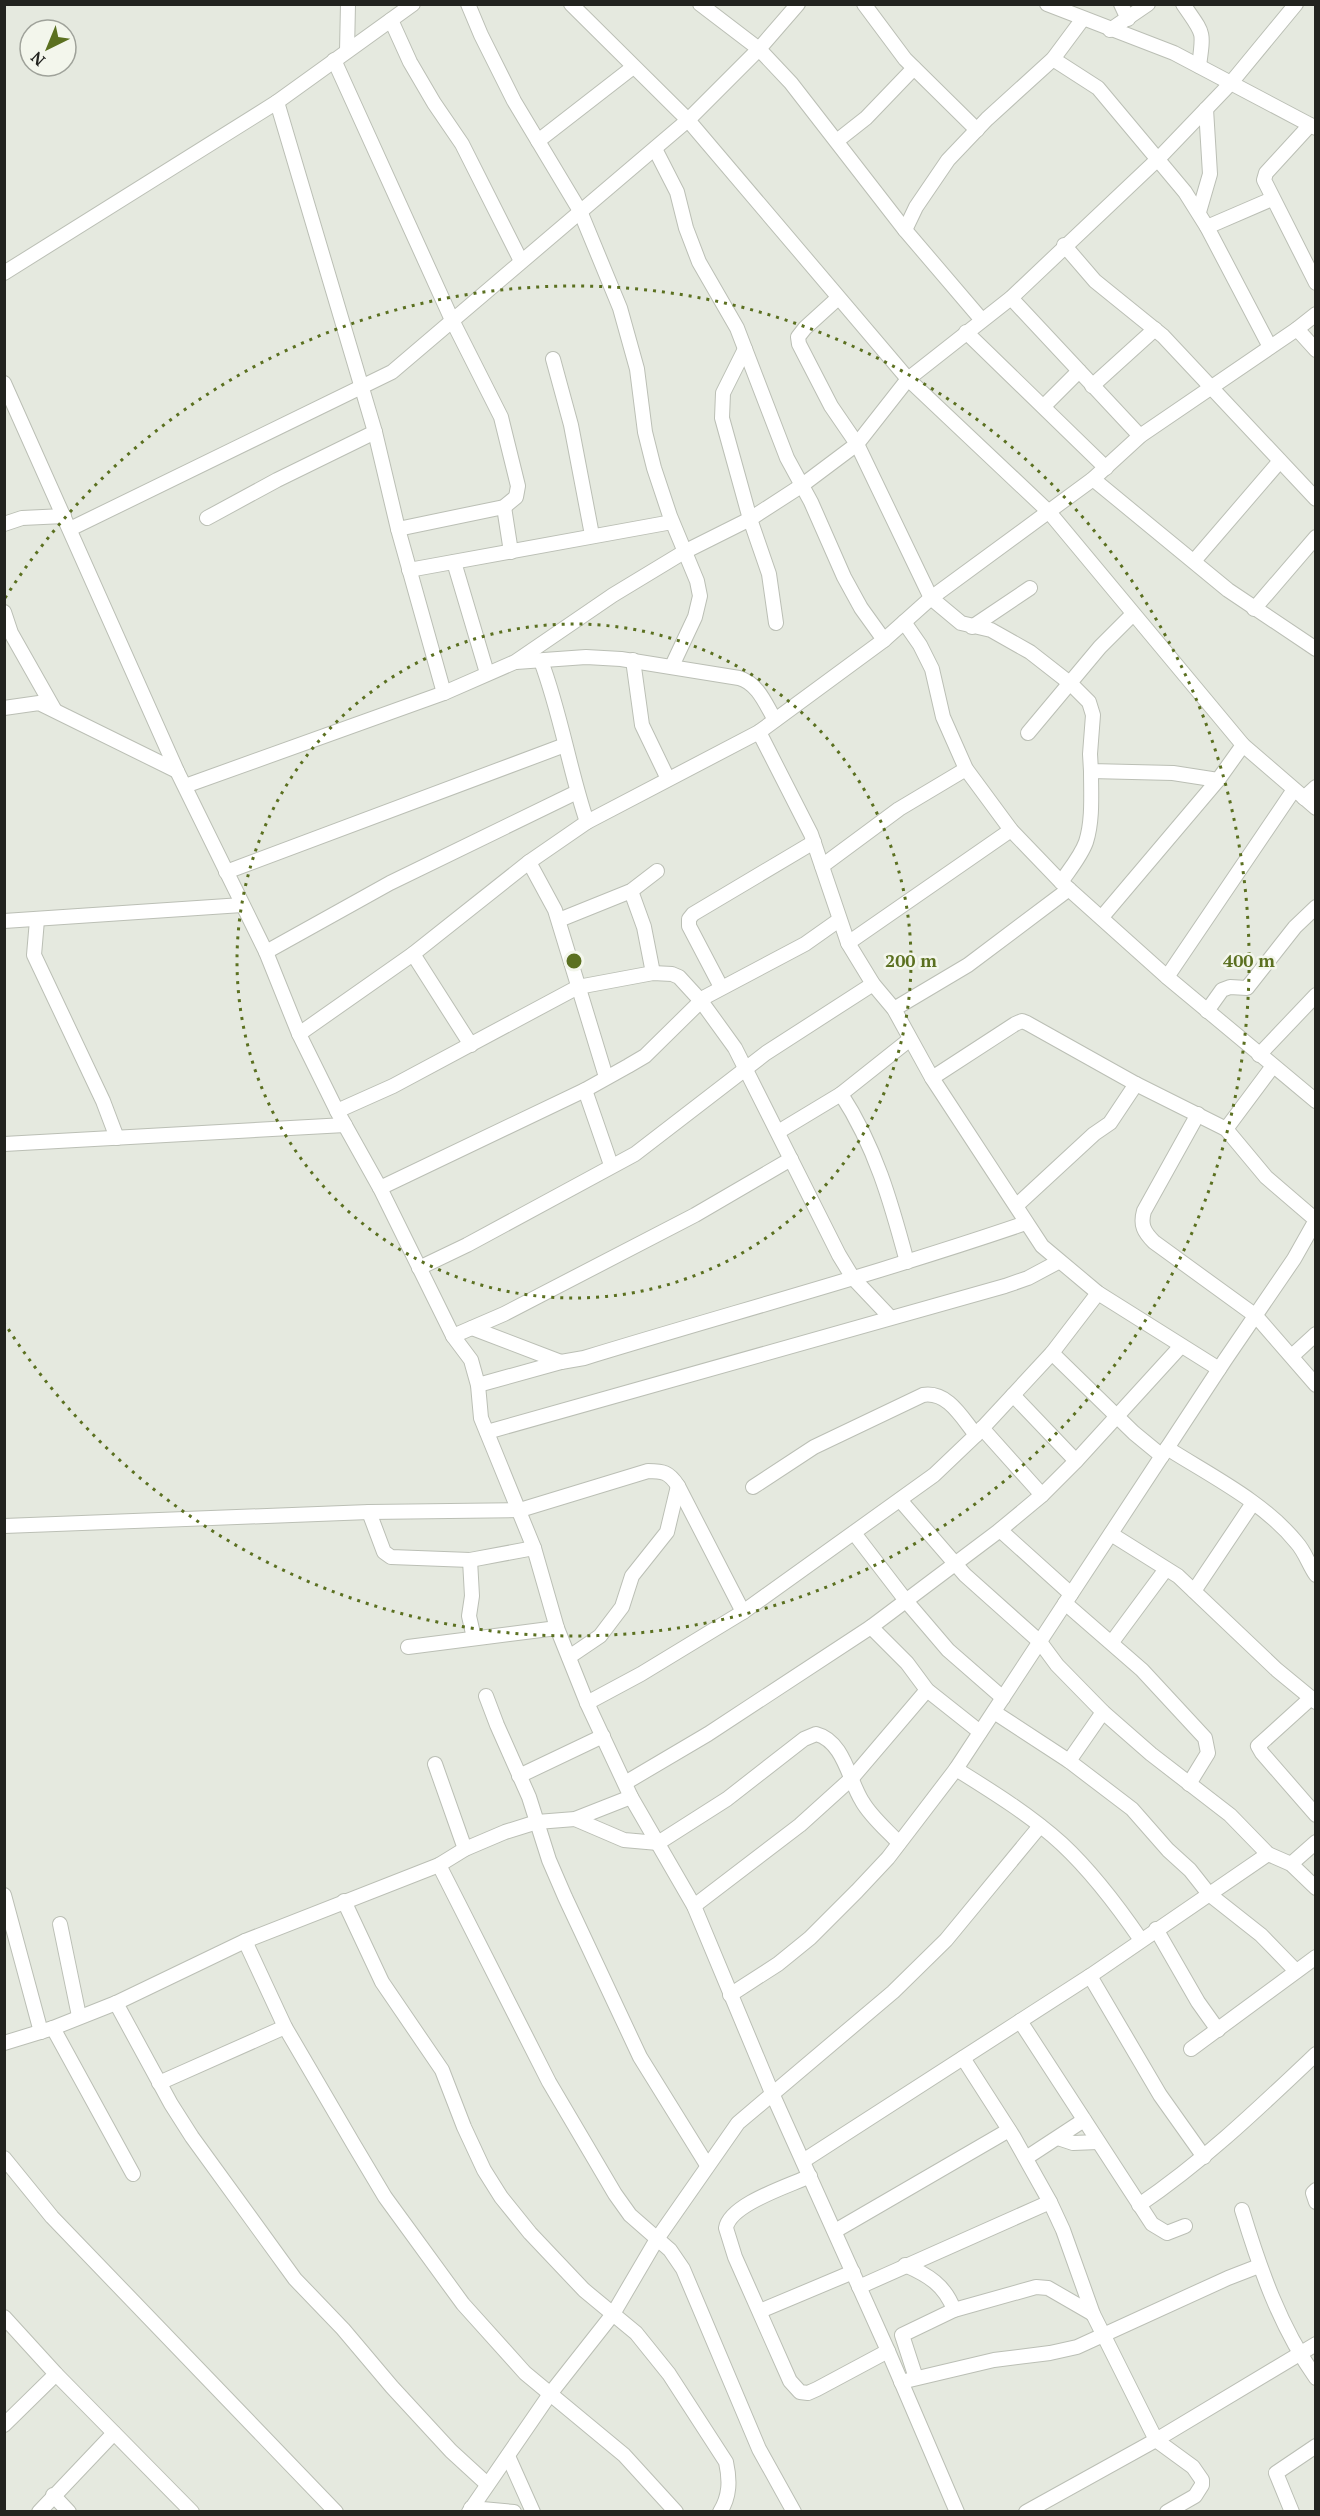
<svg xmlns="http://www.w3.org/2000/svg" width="1320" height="2516" viewBox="0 0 1320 2516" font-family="'PT Serif',serif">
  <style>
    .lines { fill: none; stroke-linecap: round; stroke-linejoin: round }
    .minor-casing { stroke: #bbbfb5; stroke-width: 16 }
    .minor { stroke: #fff; stroke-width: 14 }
    .ring { fill: none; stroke: #5b7020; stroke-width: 3; stroke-dasharray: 3 6 }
    .centre { fill: #5b7020; stroke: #f3f6ec; stroke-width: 3 }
    .ring-label { font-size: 18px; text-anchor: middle; font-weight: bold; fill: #5b7020; stroke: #f3f6ec; stroke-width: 5; stroke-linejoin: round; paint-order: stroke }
  </style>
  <rect width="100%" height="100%" fill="#e5e9df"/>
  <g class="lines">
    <defs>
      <g id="minor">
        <polyline points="468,4 481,35 514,101 580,211 620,308 637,369 645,432 654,468 670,516 697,581 700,596 695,617 672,666"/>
        <polyline points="571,4 688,120 908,379 1049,512 1243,745 1316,808"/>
        <polyline points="700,4 759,49 791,83 905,230 981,319"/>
        <polyline points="864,4 905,59 977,130"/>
        <polyline points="1047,4 1174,53 1316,128"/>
        <polyline points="1121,4 1128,19"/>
        <path d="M1183,4C1204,35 1204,29 1199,66"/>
        <polyline points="391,20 410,62 434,103 462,144 521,261"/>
        <polyline points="1110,30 1148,4"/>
        <polyline points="347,51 348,4"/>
        <polyline points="1053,59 1098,88 1185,192 1207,227 1270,347"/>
        <polyline points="334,60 452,320 501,417 518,486 516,497 504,507 398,529"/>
        <polyline points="277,102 375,432 398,529 444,693"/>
        <polyline points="1310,125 1266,173 1264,180 1316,283"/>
        <polyline points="838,140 866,118 914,68"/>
        <polyline points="538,141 632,68"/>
        <polyline points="655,149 677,192 686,228 699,262 737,328 787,458 811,502 844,577 861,608 884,640"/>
        <polyline points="1199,212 1210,174 1206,109"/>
        <polyline points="1207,227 1272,199"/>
        <polyline points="905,230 916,207 948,160 987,119 1053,59 1082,20"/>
        <polyline points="1064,245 1095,281 1163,336 1316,499"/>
        <polyline points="4,273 277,102 413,4"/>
        <polyline points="838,298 805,328 798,337 799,344 831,406 857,444 931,598 961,623 991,630 1030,652 1071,684 1089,702 1093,715 1090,754 1091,771 1173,773 1218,780"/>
        <polyline points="1011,298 1140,436"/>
        <polyline points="1297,329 1316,350"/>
        <polyline points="966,332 1106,468"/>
        <polyline points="745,349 723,393 722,418 750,519 769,574 776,623"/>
        <polyline points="553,359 571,425 592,535"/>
        <polyline points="4,383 177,771 266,952 299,1034 337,1111 380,1188 453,1336 471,1360 478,1385 481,1418 534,1548 557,1628 587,1703 631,1797 694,1906 772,2093 888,2351 957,2512"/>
        <polyline points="1092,386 1155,329"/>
        <polyline points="1044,406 1079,371"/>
        <polyline points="1093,479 1228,590 1316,649"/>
        <polyline points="504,507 511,552"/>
        <polyline points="207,518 277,480 375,432"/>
        <polyline points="4,524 22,518 64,516"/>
        <polyline points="70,529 392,372 688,120 759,49 798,4"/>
        <polyline points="1194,561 1280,461"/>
        <polyline points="454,562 487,673"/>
        <polyline points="409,570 672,522"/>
        <polyline points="1254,609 1316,537"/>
        <polyline points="4,612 11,633 54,709"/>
        <polyline points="904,622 920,645 932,669 943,717 966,769 1011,830 1061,882 1167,977 1316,1101"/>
        <polyline points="972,627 1030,588"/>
        <polyline points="633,660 642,725 668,779"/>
        <path d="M541,661C561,714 569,769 587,822"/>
        <path d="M516,662L586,657L621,659L739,678C758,683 766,705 775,720"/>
        <polyline points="4,708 39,703 177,771"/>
        <polyline points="759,732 811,834 848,943 873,984 894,1009 932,1078 1042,1246 1098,1293 1219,1369"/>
        <polyline points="1028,733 1100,647 1133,614"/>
        <polyline points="185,786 444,693 515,662 613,595 684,552 750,519 801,486 857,444 908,379 1011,298 1159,158 1230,84 1296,4"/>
        <polyline points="1304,798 1316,787"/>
        <polyline points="529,862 555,910 606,1077"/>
        <polyline points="822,866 899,809 966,769"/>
        <polyline points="226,872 565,745"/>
        <path d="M1061,882C1070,869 1081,856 1086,842C1093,820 1091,794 1091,771"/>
        <polyline points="631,891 644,927 653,973"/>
        <polyline points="1102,917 1218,780 1243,745"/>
        <polyline points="37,920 34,955 103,1101 117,1138"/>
        <polyline points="559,920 631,891 657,871"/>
        <polyline points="4,921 242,905"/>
        <polyline points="848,943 1011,830"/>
        <polyline points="266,952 390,883 577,792"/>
        <polyline points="413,954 471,1045"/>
        <polyline points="1167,977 1293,791"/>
        <polyline points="721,987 689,926 689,919 693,914 814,842"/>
        <polyline points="894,1009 968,965 1069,889"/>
        <polyline points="1207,1011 1222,990 1230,987 1247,988 1295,927 1316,907"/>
        <polyline points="299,1034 413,954 529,862 587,822 759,732 884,640 931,598 1093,479 1140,436 1297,329 1316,314"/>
        <polyline points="1259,1055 1316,995"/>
        <polyline points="585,1090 611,1165"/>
        <polyline points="841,1094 909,1040"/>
        <polyline points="337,1111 393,1086 578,987 653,973 672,974 679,977 701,1001 735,1048 839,1255 853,1278 890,1317"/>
        <path d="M1198,1114L1144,1211C1140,1225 1144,1232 1154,1242L1256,1316L1316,1385"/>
        <polyline points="1226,1129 1273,1066"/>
        <path d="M778,1132L841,1094C875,1146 891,1202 907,1262"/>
        <polyline points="4,1144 345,1125"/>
        <polyline points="380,1188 585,1090 628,1066 645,1056 705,997 805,944 839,920"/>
        <polyline points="1017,1205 1094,1134 1110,1123 1136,1084"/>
        <polyline points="419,1268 467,1245 635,1154 766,1053 873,984"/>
        <polyline points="472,1328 561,1362"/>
        <polyline points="453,1336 504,1314 695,1215 791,1159"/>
        <polyline points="1052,1353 1134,1433 1162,1456"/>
        <polyline points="1292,1356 1316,1334"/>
        <path d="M478,1385L561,1362L584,1358C731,1313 880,1273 1026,1223"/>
        <polyline points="1013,1395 1076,1461"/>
        <polyline points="982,1428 1042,1495"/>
        <polyline points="487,1432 1005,1286 1028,1278 1058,1262"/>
        <path d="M1167,1448C1211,1476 1264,1502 1297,1543C1305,1552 1309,1565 1316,1575"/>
        <path d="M753,1487L814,1447L923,1395C948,1391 962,1418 976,1435"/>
        <polyline points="900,1500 965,1575 1040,1642 1057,1665 1103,1712 1151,1754 1230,1815 1268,1854 1291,1864 1316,1888"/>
        <polyline points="369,1512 384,1552 391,1557 470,1560 534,1548"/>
        <path d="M4,1526L369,1512L520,1510L648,1471C663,1471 669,1472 678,1486L743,1612"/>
        <polyline points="1000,1530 1071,1594"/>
        <polyline points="854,1533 907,1602 948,1650 1003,1698"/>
        <polyline points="1111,1534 1178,1576 1277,1670 1316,1702"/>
        <polyline points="470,1560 472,1596 469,1616 474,1638"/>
        <polyline points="1194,1591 1253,1503"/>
        <polyline points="1065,1603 1142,1670 1205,1738 1208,1753 1189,1784"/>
        <polyline points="871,1627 907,1663 927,1690 980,1732"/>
        <polyline points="1112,1642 1166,1569"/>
        <polyline points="408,1647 557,1628"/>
        <polyline points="569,1657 600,1636 622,1607 632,1576 667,1532 678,1486"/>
        <polyline points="486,1696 497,1725 529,1797 549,1860 565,1897 640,2057 707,2165"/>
        <polyline points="1311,1698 1258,1746 1262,1753 1316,1815"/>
        <polyline points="587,1703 641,1674 743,1612 934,1475 976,1435 1052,1353 1098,1293"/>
        <polyline points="994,1712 1069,1761 1132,1809 1168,1850 1190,1870 1209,1894 1261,1935 1296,1971"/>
        <polyline points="1069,1761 1103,1712"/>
        <polyline points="435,1764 465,1849"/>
        <path d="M956,1769C993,1792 1030,1815 1062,1844C1092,1872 1117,1905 1141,1940"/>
        <polyline points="519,1776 603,1736"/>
        <polyline points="625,1783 708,1734 871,1627 1000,1530 1042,1495 1076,1461 1181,1346"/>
        <path d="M575,1819L624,1840L658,1843L727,1799L804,1739L816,1734C844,1741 849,1781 862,1801C871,1817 887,1830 899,1843"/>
        <polyline points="1291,1864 1316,1842"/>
        <polyline points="439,1865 549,2082 615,2194 630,2215 670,2250 683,2269 759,2449 794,2512"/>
        <polyline points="4,1895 41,2032"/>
        <path d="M344,1901L382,1982L442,2070L464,2127L484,2170L501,2197L530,2233L584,2290L636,2333L669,2374L726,2462C730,2480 730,2496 720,2512"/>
        <polyline points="694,1906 800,1825 852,1778 927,1690"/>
        <polyline points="60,1924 79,2016"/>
        <polyline points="1156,1929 1198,2002 1218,2030"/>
        <polyline points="245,1941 285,2027 354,2145 385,2197 463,2304 525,2373 624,2455 676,2512"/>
        <polyline points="1090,1976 1160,2095 1204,2157"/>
        <polyline points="730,1995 778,1964 810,1938 857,1891 888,1858 956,1769 1225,1360 1294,1259 1316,1220 1266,1177 1226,1129 1136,1084 1027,1023 1022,1021 1015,1024 932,1078"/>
        <polyline points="116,2003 171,2104 192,2137 295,2279 343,2329 392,2387 451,2451 487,2484"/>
        <polyline points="1020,2021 1152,2224 1167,2233 1185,2226"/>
        <polyline points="53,2028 133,2174"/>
        <polyline points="4,2043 53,2028 116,2003 245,1941 439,1865 465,1849 505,1832 537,1822 575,1819 631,1797"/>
        <polyline points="1191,2049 1316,1957"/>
        <polyline points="963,2058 1013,2136 1050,2202 1063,2230 1093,2314 1156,2440 1193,2467 1202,2480 1202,2485 1195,2496 1167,2512"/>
        <polyline points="159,2083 285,2027"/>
        <polyline points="1058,2138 1073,2143 1098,2142"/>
        <polyline points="4,2158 52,2217 336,2512"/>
        <polyline points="1026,2158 1084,2120"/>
        <polyline points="803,2161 1090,1976 1268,1854"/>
        <path d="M810,2176C789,2186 730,2204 726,2228L735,2257L790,2381L800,2392L808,2393L817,2389L888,2351"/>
        <polyline points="1316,2190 1313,2193 1316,2202"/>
        <path d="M1139,2205C1204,2161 1259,2108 1316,2054"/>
        <path d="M1242,2210C1260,2269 1280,2327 1316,2378"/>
        <polyline points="835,2231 1009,2130"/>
        <path d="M905,2265C928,2275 945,2285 954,2310"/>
        <polyline points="859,2287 1050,2202"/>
        <polyline points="760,2311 853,2272"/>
        <polyline points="4,2317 56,2374 192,2512"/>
        <polyline points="916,2378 902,2335 954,2310 1036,2287 1048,2288 1093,2314"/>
        <polyline points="901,2382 994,2360 1050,2353 1077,2347 1228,2278 1259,2266"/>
        <polyline points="4,2425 56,2374"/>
        <polyline points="508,2456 533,2512"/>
        <polyline points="53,2495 69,2512"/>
        <polyline points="471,2508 514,2512"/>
        <polyline points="39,2512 114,2433"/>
        <polyline points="469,2512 550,2394 613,2314 657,2239 738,2123 893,1992 946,1940 1040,1826"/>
        <polyline points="1026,2512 1156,2440 1316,2344"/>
        <polyline points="1292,2512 1276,2473 1316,2446"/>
      </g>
    </defs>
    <!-- minor casing -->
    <use href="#minor" class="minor-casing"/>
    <!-- minor -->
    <use href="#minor" class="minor"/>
  </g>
  <!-- distance rings -->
  <g class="ring">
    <circle cx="574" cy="961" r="337"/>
    <path d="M5 598A675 675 0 1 1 5 1324"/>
  </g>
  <circle cx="574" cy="961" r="9" class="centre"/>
  <g class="ring-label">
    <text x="911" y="967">200 m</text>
    <text x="1249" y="967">400 m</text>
  </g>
  <!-- border -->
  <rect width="1320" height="2516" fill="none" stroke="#22231f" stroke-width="12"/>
  <!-- north arrow -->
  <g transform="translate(48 48) rotate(223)"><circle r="28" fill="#f3f6ec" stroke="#9fa29a" stroke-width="1.5"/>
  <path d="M0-4.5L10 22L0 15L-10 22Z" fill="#5b7020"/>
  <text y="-9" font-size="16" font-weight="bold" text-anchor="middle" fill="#22231f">N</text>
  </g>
</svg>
